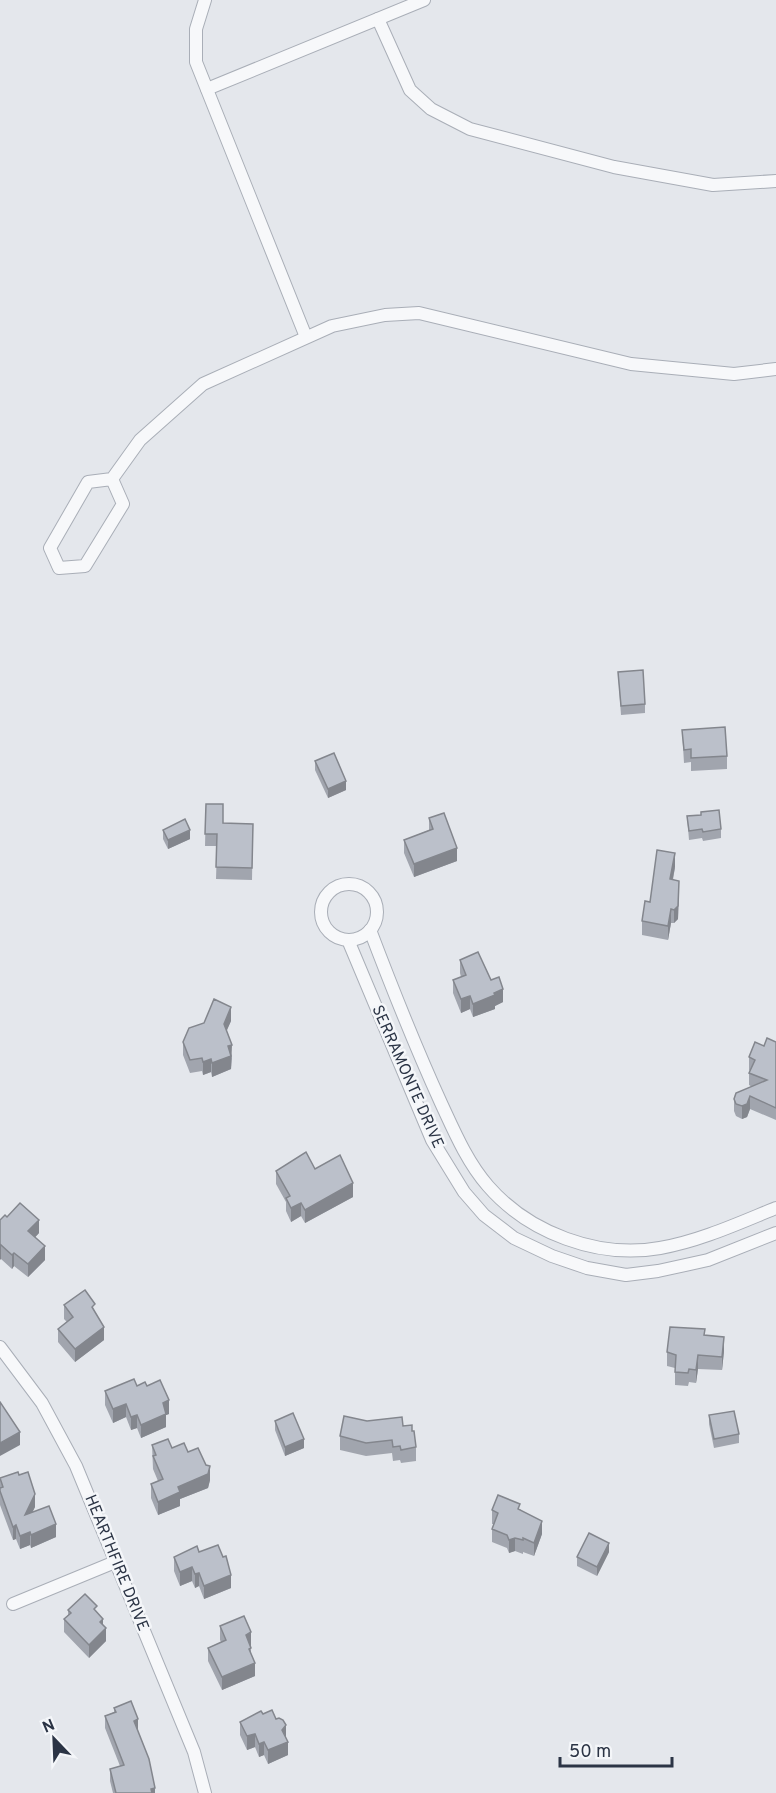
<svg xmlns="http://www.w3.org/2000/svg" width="776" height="1793" viewBox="0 0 776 1793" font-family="Overpass,sans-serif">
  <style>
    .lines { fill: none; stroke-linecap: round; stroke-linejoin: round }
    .street-casing { stroke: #a9aeb7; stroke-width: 14 }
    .street { stroke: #f7f8fa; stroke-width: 12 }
    .wall { fill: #a1a5ae }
    .shaded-wall { fill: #83868d }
    .building { fill: #bbc0ca; stroke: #83868d; stroke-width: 1.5 }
    .labels { text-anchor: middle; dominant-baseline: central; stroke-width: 5; stroke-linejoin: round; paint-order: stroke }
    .street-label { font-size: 16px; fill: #2b3445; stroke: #f4f6f9 }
  </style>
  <rect width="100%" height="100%" fill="#e4e7ec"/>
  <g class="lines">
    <defs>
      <g id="street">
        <polyline points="205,0 196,29 196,62 306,337"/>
        <polyline points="378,19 410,90 431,109 470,129 614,167 713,185 776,181"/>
        <polyline points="207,89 424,0"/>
        <polyline points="112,479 123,504 85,566 59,568 50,548 88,482 112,479 140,440 203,384 332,326 385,315 419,313 631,364 734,374 776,369"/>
        <circle cx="349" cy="912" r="28"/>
        <path d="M370,930C392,988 415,1046 441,1103C454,1131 467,1162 488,1186C529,1233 598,1259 660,1248C700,1241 739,1223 776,1208"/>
        <polyline points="348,940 432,1140 464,1192 484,1215 514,1238 552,1256 587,1268 626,1275 658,1271 708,1260 776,1233"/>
        <polyline points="0,1347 42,1403 76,1466 194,1752 205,1793"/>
        <polyline points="13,1604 115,1562"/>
      </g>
    </defs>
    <!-- street casing -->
    <use href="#street" class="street-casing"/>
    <!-- street -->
    <use href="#street" class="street"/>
  </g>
  <!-- wall -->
  <g class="wall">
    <polygon points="618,672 645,704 645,713 621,715"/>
    <polygon points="682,730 727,756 727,769 691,771 691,762 684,763"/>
    <polygon points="315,761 346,790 328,798 315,770"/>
    <polygon points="206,804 223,823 253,824 252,880 216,879 217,846 205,846"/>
    <polygon points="687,816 721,829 721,838 703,841 702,838 689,840"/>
    <polygon points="429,818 457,861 414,877 404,853 404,840 429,830"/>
    <polygon points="163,830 190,839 168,849 163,839"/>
    <polygon points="675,867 673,880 679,894 678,919 674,923 671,923 668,940 642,935 642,921 650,902"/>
    <polygon points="460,960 491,980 503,1002 495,1006 495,1009 473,1017 470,1009 461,1013 453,993 453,980 461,977 460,973"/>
    <polygon points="231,1021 226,1031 232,1058 231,1069 212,1077 211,1072 203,1075 202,1071 190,1073 183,1055 183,1042"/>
    <polygon points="776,1042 776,1120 750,1109 747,1117 742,1119 736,1116 734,1111 734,1099 752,1087 749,1085 749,1073 750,1071 749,1070 749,1057 764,1046"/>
    <polygon points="315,1169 353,1197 305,1223 301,1216 291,1222 286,1211 286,1202 276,1184 276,1171"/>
    <polygon points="7,1217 39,1233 35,1237 45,1260 28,1277 14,1266 12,1269 1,1259 0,1220"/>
    <polygon points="64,1305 95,1312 104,1340 75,1362 58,1342 58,1329 67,1322 64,1319"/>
    <polygon points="705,1335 724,1351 722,1370 698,1369 696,1383 689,1382 688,1386 675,1385 675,1368 667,1366 667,1352"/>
    <polygon points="137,1386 147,1386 169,1414 166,1415 166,1427 141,1438 137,1428 131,1430 126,1417 113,1423 105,1405 105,1391"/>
    <polygon points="709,1415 739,1434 739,1443 714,1448 709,1424"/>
    <polygon points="275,1421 304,1448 285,1456 275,1430"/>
    <polygon points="367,1421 403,1426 416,1447 416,1461 401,1463 400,1460 393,1461 392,1453 366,1456 340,1450 340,1436"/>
    <polygon points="152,1445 172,1448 188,1452 210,1480 208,1488 180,1499 180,1506 158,1515 151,1498 151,1484 158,1481 153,1469"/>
    <polygon points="0,1478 35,1507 32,1512 56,1537 31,1548 30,1545 20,1549 16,1539 13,1540 0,1505"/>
    <polygon points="520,1509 542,1534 534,1556 523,1552 523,1554 515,1551 509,1553 507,1548 492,1542 492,1529 494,1524 492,1524 492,1510"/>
    <polygon points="199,1552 231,1588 204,1599 199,1586 195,1588 192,1581 180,1586 174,1571 174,1557"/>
    <polygon points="609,1552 597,1576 577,1566 577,1557"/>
    <polygon points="68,1610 97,1612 103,1625 106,1641 89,1658 64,1632 64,1619 68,1615"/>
    <polygon points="220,1626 251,1646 251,1655 255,1676 222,1690 208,1661 208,1648 221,1642 220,1640"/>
    <polygon points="114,1708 138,1730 137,1731 155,1793 113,1793 110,1781 110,1769 120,1766 105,1728 105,1716 114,1712"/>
    <polygon points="263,1714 286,1737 288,1755 268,1764 264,1755 259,1757 255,1747 247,1750 240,1735 240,1722"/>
  </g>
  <!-- shaded-wall -->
  <g class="shaded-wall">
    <polygon points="346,781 346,790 328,798 328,789"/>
    <polygon points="190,830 190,839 168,849 168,840"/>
    <polygon points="457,848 457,861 414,877 414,864"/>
    <polygon points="675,853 675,867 670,893 670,879"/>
    <polygon points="679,881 678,919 674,923 674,910"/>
    <polygon points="671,909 671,923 668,940 668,926"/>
    <polygon points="503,989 503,1002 495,1006 495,1009 473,1017 473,1004 494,993"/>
    <polygon points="470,996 470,1009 461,1013 461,999"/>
    <polygon points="231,1007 231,1021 224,1037 224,1024"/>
    <polygon points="232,1045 231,1069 212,1077 212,1063 228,1046"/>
    <polygon points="211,1059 211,1072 203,1075 203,1062"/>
    <polygon points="750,1096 750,1109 747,1117 742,1119 742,1106"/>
    <polygon points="353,1183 353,1197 305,1223 305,1210"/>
    <polygon points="301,1203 301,1216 291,1222 291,1208"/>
    <polygon points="39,1220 39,1233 28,1245 28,1231"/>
    <polygon points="1,1245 1,1259 0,1260 0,1247"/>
    <polygon points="45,1246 45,1260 28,1277 28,1264"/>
    <polygon points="14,1253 14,1266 12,1269 12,1255"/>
    <polygon points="104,1327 104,1340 75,1362 75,1349"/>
    <polygon points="724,1337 724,1351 722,1370 722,1357"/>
    <polygon points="698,1355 698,1369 696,1383 696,1370"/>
    <polygon points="169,1400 169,1414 166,1415 166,1427 141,1438 141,1425 163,1403"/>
    <polygon points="126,1404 126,1417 113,1423 113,1409"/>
    <polygon points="137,1415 137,1428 131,1430 131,1417"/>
    <polygon points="20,1432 20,1445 0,1456 0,1443"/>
    <polygon points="304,1439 304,1448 285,1456 285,1447"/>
    <polygon points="210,1466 210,1480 208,1488 180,1499 180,1506 158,1515 158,1502 178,1487"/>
    <polygon points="35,1494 35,1507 25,1528 25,1515"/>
    <polygon points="542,1521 542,1534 534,1556 534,1543"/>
    <polygon points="56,1524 56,1537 31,1548 31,1535"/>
    <polygon points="16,1525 16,1539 13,1540 13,1527"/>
    <polygon points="30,1532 30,1545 20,1549 20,1536"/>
    <polygon points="515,1538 515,1551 509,1553 509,1540"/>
    <polygon points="609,1543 609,1552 597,1576 597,1567"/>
    <polygon points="192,1567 192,1581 180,1586 180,1572"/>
    <polygon points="199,1573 199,1586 195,1588 195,1574"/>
    <polygon points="231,1575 231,1588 204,1599 204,1586"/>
    <polygon points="103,1619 103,1630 106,1628 106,1641 89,1658 89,1645 100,1622"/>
    <polygon points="251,1632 251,1646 246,1648 246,1635"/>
    <polygon points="255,1663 255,1676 222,1690 222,1677"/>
    <polygon points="138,1719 138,1730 134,1732 134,1721"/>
    <polygon points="286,1725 286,1738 282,1730"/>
    <polygon points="255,1734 255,1747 247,1750 247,1736"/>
    <polygon points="264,1742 264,1755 259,1757 259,1744"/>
    <polygon points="288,1742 288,1755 268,1764 268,1750"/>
    <polygon points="155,1788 155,1793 151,1793 151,1789"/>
  </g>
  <!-- building -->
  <g class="building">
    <polygon points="643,670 645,704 621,706 618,672"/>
    <polygon points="725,727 727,756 691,758 691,749 684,750 682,730"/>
    <polygon points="334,753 346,781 328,789 315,761"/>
    <polygon points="206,804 223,804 223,823 253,824 252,868 216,867 217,834 205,834"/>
    <polygon points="719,810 721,829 703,832 702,829 689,831 687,816 701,815 701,812"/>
    <polygon points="444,813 457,848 414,864 404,840 433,829 429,818"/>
    <polygon points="185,819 190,830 168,840 163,830"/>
    <polygon points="657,850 675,853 670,879 679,881 678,906 674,910 671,909 668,926 642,921 645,901 650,902"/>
    <polygon points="478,952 491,980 499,977 503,989 494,993 495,995 473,1004 470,996 461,999 453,980 466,975 460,960"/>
    <polygon points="214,999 231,1007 224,1024 232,1045 228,1046 231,1056 212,1063 211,1059 203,1062 202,1058 190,1060 183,1042 189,1028 204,1023"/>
    <polygon points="767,1038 776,1042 776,1108 750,1096 747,1104 742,1106 736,1104 734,1099 736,1093 767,1080 749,1073 755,1060 749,1057 755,1042 764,1046"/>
    <polygon points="306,1152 315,1169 340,1155 353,1183 305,1210 301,1203 291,1208 286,1198 290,1196 276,1171"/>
    <polygon points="20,1203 39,1220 28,1231 45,1246 28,1264 14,1253 12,1255 1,1245 0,1247 0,1220 5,1215 7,1217"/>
    <polygon points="85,1290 95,1304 92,1307 104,1327 75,1349 58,1329 73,1317 64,1305"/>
    <polygon points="670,1327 705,1329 704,1335 724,1337 722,1357 698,1355 696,1370 689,1369 688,1373 675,1372 676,1355 667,1352"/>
    <polygon points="134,1379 137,1386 145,1382 147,1386 160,1380 169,1400 163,1403 166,1414 141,1425 137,1415 131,1417 126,1404 113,1409 105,1391"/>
    <polygon points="0,1402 20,1432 0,1443"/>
    <polygon points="734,1411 739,1434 714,1439 709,1415"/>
    <polygon points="293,1413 304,1439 285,1447 275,1421"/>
    <polygon points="344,1416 367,1421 402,1417 403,1426 412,1425 412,1431 414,1431 416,1447 401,1450 400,1446 393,1447 392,1440 366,1443 340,1436"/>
    <polygon points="168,1439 172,1448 184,1443 188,1452 198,1448 206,1465 210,1466 208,1474 178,1487 180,1492 158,1502 151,1484 163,1479 153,1456 156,1455 152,1445"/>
    <polygon points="18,1472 19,1475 28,1472 35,1494 25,1515 49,1506 56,1524 31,1535 30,1532 20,1536 16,1525 13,1527 0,1491 0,1488 3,1487 0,1478"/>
    <polygon points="498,1495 520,1504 518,1509 542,1521 534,1543 523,1538 523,1540 515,1538 509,1540 507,1535 492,1529 498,1513 492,1510"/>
    <polygon points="589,1533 609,1543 597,1567 577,1557"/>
    <polygon points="218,1545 223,1557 226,1556 231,1575 204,1586 199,1573 195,1574 192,1567 180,1572 174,1557 197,1546 199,1552"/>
    <polygon points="85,1594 97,1606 94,1609 103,1619 100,1622 106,1628 89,1645 64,1619 71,1613 68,1610"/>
    <polygon points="244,1616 251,1632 246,1635 251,1648 249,1649 255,1663 222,1677 208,1648 226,1640 220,1626"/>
    <polygon points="131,1701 138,1719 134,1721 149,1759 155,1788 151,1789 152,1793 116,1793 110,1769 124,1765 105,1716 116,1712 114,1708"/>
    <polygon points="272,1710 276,1719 279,1718 283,1720 286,1725 282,1730 288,1742 268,1750 264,1742 259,1744 255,1734 247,1736 240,1722 261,1711 263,1714"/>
  </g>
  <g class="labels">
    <!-- street labels -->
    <g class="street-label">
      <text transform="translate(407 1077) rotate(66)">SERRAMONTE DRIVE</text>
      <text transform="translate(116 1563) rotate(68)">HEARTHFIRE DRIVE</text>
    </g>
  </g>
  <!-- north arrow -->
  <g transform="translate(54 1739) rotate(337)" stroke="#f4f6f9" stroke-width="4.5" paint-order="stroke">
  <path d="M0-4.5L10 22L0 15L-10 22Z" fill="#2b3445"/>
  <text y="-9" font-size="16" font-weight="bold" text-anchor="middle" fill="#2b3445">N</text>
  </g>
  <!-- scale -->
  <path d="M560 1757v9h112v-9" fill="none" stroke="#2b3445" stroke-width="3"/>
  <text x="569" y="1757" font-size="18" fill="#2b3445" stroke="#f4f6f9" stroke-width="4.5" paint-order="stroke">50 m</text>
</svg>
